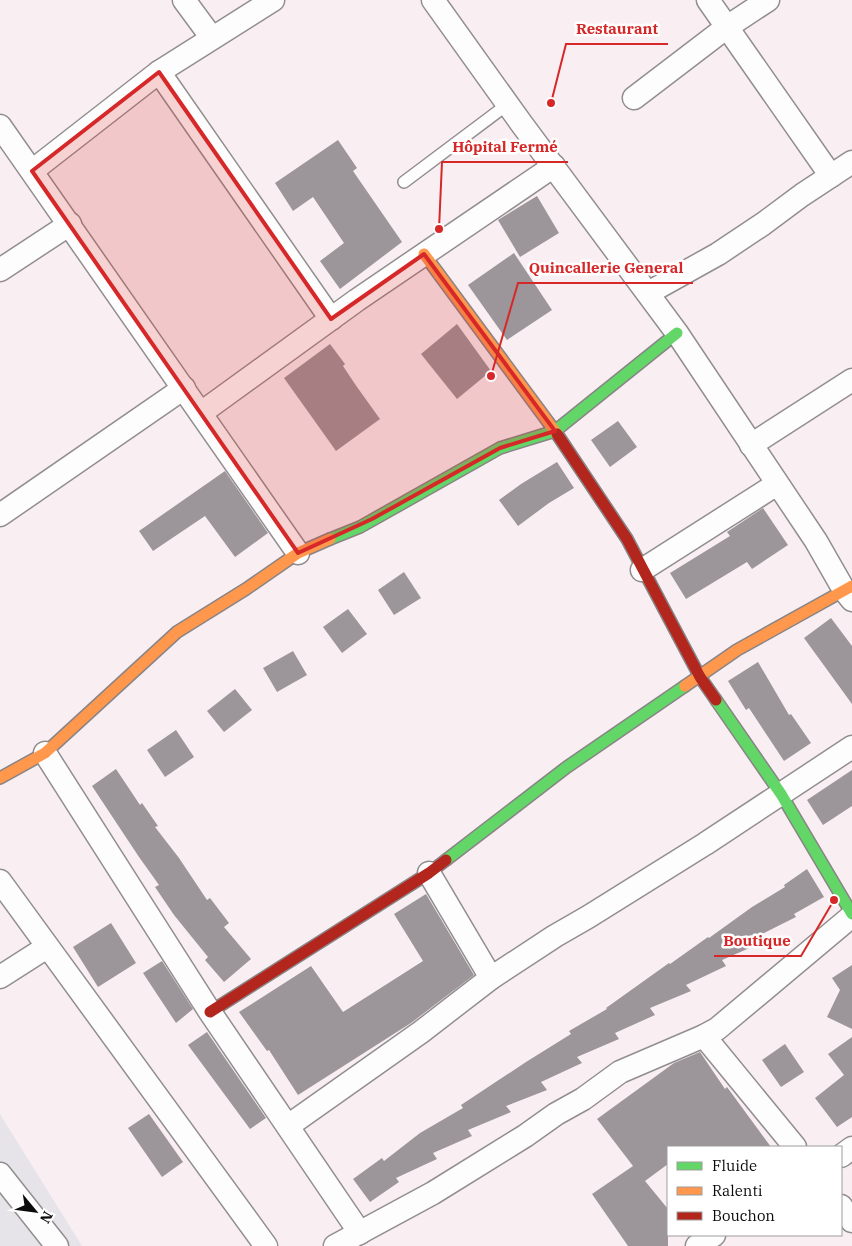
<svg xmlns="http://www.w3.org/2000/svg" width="852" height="1246" viewBox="0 0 852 1246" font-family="'IBM Plex Serif',serif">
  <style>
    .industrial { fill: #e7e4e9 }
    .building { fill: #9c9599 }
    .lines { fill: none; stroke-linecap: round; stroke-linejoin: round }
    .lane-casing { stroke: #928e8f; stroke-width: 14 }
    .street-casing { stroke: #928e8f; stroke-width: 25 }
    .fast-casing { stroke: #898486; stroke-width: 14 }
    .slow-casing { stroke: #898486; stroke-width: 14 }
    .jam-casing { stroke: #898486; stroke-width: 14 }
    .lane { stroke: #fefdfd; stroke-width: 11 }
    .street { stroke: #fefdfd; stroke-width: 22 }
    .fast { stroke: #63d668; stroke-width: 11 }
    .slow { stroke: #ff974d; stroke-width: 11 }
    .jam { stroke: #b3261e; stroke-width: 11 }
    .marked { fill: #d62828; fill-opacity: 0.2; stroke: #d62828; stroke-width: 4; stroke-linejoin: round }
    .leader { fill: none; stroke: #d62828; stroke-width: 2 }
    .callout-dot { fill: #d62828; stroke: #fff; stroke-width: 2 }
    .callout-label { font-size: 15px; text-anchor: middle; font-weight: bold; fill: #d62828; stroke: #fff; stroke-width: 5; stroke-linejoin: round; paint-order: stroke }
  </style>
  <rect width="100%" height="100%" fill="#f9eff3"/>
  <!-- industrial -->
  <polygon class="industrial" points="0,1114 82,1246 0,1246"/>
  <!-- building -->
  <g class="building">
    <polygon points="338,140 357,168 353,171 402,242 340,289 320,261 344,243 313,197 293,211 275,183"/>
    <polygon points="537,196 559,233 520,257 498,220"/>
    <polygon points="514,253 552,310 507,340 468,285"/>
    <polygon points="457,324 491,371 457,399 421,354"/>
    <polygon points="330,344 345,364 343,366 357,387 380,419 336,451 284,378"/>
    <polygon points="618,421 637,447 610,467 591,440"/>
    <polygon points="557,462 574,488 549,503 518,526 499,500 521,484"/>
    <polygon points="225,471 268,533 235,557 205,516 153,551 139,531"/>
    <polygon points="763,508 788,545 752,569 747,562 686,599 670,573 730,536 727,532"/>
    <polygon points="404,572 421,598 394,615 378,590"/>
    <polygon points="348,609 367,634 342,653 323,627"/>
    <polygon points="831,618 852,646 852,704 804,638"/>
    <polygon points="293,651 307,675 277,692 263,668"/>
    <polygon points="758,662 789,715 791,714 811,743 784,761 749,708 746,710 728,681"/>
    <polygon points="235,689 252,710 224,732 207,711"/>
    <polygon points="176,730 194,757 165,777 147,750"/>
    <polygon points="116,769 140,805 142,803 158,826 155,827 179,858 207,900 210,898 229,923 224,927 251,959 224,982 205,960 208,957 174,915 155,887 159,885 139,857 92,786"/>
    <polygon points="852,770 852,806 823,825 807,800"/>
    <polygon points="807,869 824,897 794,914 796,917 756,937 761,943 722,960 726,966 686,985 691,991 650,1008 655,1015 615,1033 619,1039 577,1057 582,1063 541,1082 547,1090 506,1106 511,1112 468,1130 472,1136 433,1153 437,1159 396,1178 399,1182 370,1202 353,1179 382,1158 384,1161 420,1133 463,1108 461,1105 526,1062 571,1034 569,1031 607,1009 606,1008 669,963 670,964 708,937 709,938 752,907 785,887 784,885"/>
    <polygon points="426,894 474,975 411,1023 298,1095 269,1050 267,1051 239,1012 311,966 343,1012 423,961 394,914"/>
    <polygon points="111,923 136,963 98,987 73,947"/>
    <polygon points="162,961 193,1009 176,1023 143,973"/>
    <polygon points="852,965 852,1029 827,1017 840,990 832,978"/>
    <polygon points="207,1032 266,1118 250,1129 188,1045"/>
    <polygon points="852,1037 852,1117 837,1127 815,1098 844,1075 828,1054"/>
    <polygon points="785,1044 804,1072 781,1087 762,1060"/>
    <polygon points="700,1052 725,1089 727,1087 771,1147 668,1147 668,1164 645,1181 668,1209 668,1246 628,1246 592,1194 633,1166 597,1119 674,1063"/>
    <polygon points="149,1114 183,1162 162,1177 128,1128"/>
  </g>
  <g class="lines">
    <defs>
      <polyline id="lane" points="404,182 508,104"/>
      <g id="street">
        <polyline points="184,0 212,38"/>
        <polyline points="433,0 521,123 677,333 816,541 844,590 852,600"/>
        <polyline points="708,0 831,176"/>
        <polyline points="159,72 331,319"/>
        <polyline points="634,98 727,27 768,0"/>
        <polyline points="0,126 298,553"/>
        <polyline points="32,171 159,72 273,0"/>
        <polyline points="0,270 70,224"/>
        <polyline points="648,293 718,254 763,224 802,195 852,162"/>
        <polyline points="201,413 357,300 554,166"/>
        <polyline points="751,445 852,380"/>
        <polyline points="0,515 184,388"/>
        <polyline points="642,570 777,484"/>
        <polyline points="45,753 210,1012 360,1233"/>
        <polyline points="429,873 491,978"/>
        <polyline points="0,881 266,1246"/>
        <polyline points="0,977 47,947"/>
        <polyline points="704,1036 795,1147"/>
        <polyline points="288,1126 421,1032 491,978 555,936 588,917 705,844 852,747"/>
        <polyline points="841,1156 852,1148"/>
        <polyline points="0,1174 57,1246"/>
        <polyline points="841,1206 852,1221"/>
        <polyline points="335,1246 433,1193 525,1136 556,1114 583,1099 620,1072 704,1036 717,1029 852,916"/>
        <polyline points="697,1246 714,1235"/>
      </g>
      <g id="fast">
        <polyline points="330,539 360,527 500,448 555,431 677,333"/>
        <polyline points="716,700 781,794 852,914"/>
        <polyline points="446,860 567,767 685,686"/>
      </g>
      <g id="slow">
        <polyline points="424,254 557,434"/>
        <polyline points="685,686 737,650 852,586"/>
        <polyline points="0,778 45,753 177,632 246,589 298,553 330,539"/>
      </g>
      <g id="jam">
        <polyline points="557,434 627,539 700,677 716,700"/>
        <polyline points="210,1012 429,873 446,860"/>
      </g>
    </defs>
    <!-- lane casing -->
    <use href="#lane" class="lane-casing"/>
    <!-- street casing -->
    <use href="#street" class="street-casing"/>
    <!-- fast casing -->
    <use href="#fast" class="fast-casing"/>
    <!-- slow casing -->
    <use href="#slow" class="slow-casing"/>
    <!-- jam casing -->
    <use href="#jam" class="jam-casing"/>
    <!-- lane -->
    <use href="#lane" class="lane"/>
    <!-- street -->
    <use href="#street" class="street"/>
    <!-- fast -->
    <use href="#fast" class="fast"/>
    <!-- slow -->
    <use href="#slow" class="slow"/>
    <!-- jam -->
    <use href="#jam" class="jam"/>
  </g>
  <!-- marked area -->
  <path class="marked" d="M159,72L331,319L424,254L555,431L500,448L372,519L298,553L32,171Z"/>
  <!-- callouts -->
  <path class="leader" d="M551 103L566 44H668M439 229L442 162H568M491 376L518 283H693M834 900L801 956H714"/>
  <g class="callout-dot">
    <circle cx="551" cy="103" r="5"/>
    <circle cx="439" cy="229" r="5"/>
    <circle cx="491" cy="376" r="5"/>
    <circle cx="834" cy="900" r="5"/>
  </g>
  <g class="callout-label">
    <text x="617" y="34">Restaurant</text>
    <text x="505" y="152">Hôpital Fermé</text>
    <text x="606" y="273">Quincallerie General</text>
    <text x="757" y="946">Boutique</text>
  </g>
  <!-- legend -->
  <rect x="667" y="1146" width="175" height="90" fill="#ffffff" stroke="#9d9d9d"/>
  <rect x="677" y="1162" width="25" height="8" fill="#63d668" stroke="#9d9d9d"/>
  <text x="712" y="1171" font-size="15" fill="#0b0b0b">Fluide</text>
  <rect x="677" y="1187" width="25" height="8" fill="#ff974d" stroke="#9d9d9d"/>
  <text x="712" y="1196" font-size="15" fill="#0b0b0b">Ralenti</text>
  <rect x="677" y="1212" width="25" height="8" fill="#b3261e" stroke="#9d9d9d"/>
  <text x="712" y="1221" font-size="15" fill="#0b0b0b">Bouchon</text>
  <!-- north arrow -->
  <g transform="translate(35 1211) rotate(119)" stroke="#ffffff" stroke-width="4" paint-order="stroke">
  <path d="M0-4L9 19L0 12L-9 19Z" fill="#0b0b0b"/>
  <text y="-8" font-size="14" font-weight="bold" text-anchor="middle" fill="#0b0b0b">N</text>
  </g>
</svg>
